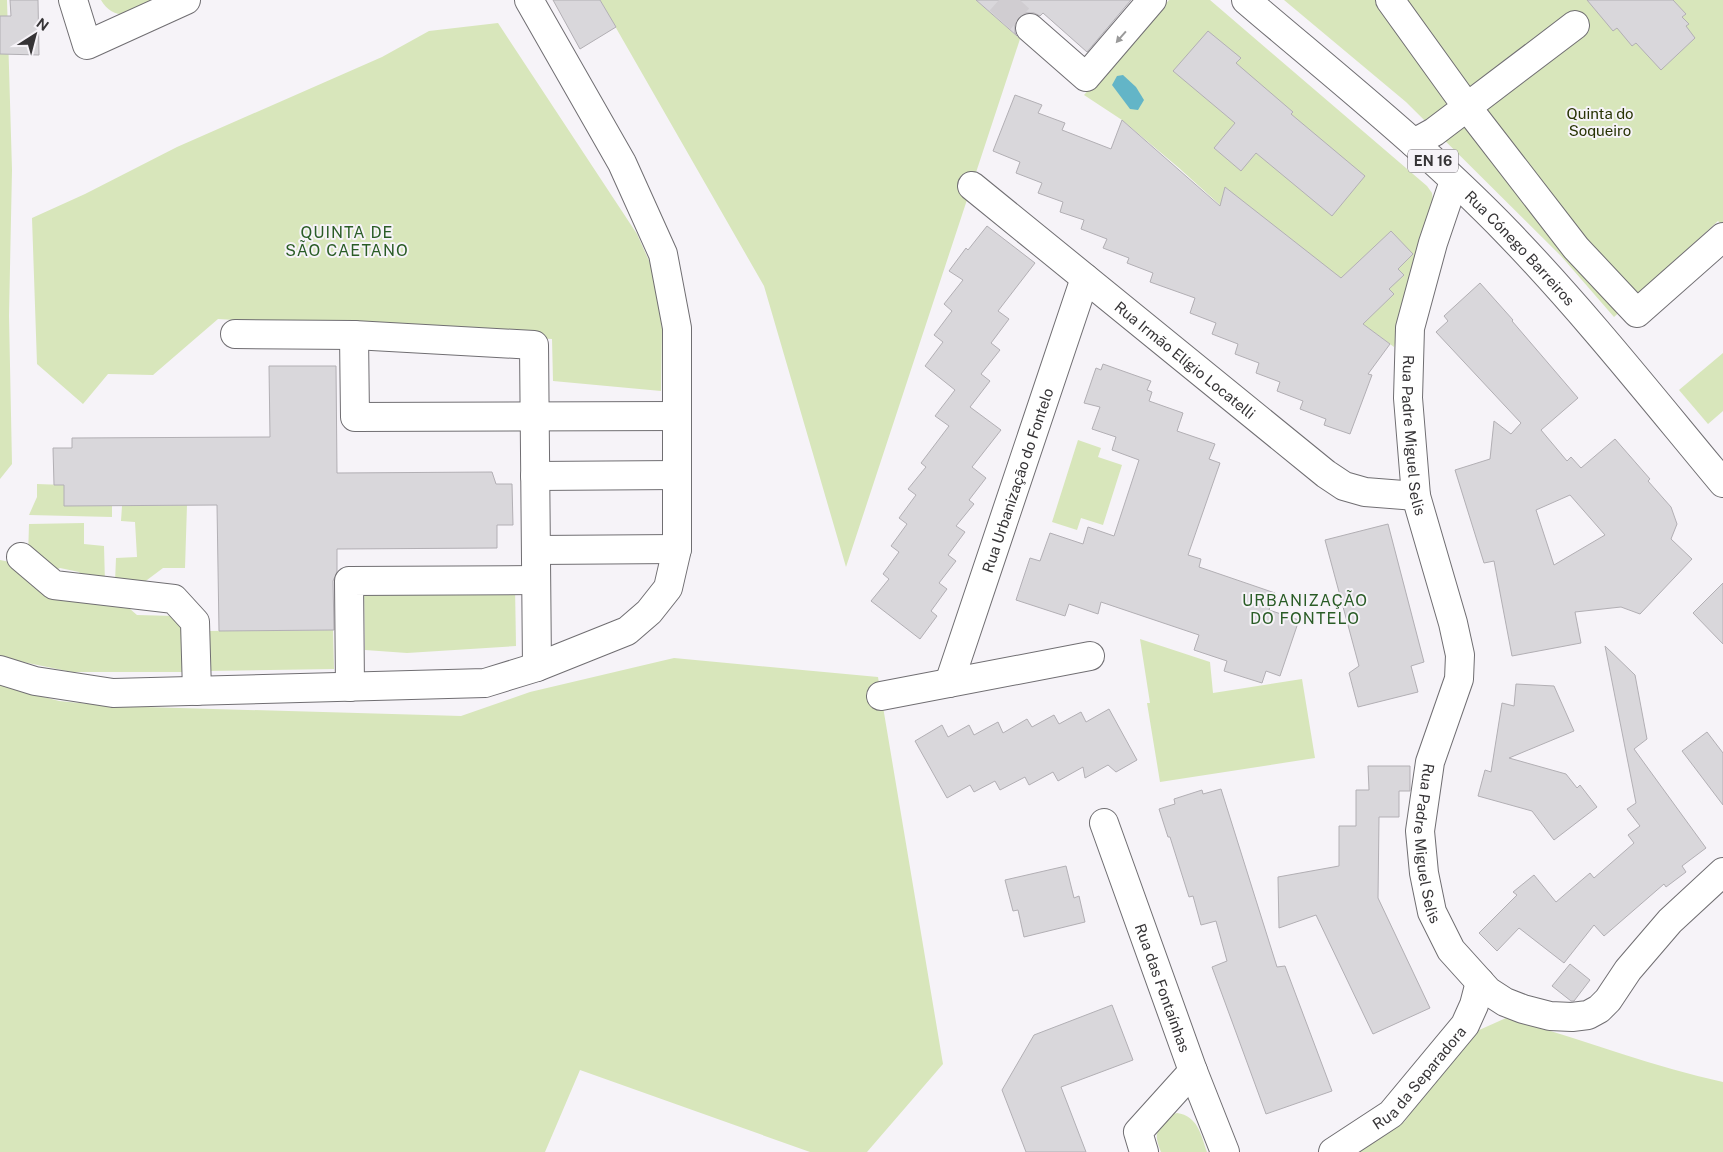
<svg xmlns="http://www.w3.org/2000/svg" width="1723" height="1152" viewBox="0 0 1723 1152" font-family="'Public Sans',sans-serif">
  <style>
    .green { fill: #d8e6bb }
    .water { fill: #63b5c7 }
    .building { fill: #d9d7db; stroke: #b2afb4; fill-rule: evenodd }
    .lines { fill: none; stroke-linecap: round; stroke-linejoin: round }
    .minor-tunnel { stroke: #d0cdd1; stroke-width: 28; stroke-dasharray: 28 14; stroke-linecap: butt }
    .minor-casing { stroke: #706e72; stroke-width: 30 }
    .major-casing { stroke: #706e72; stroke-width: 30 }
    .minor { stroke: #fff; stroke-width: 28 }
    .major { stroke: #fff; stroke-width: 28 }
    .oneway { fill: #9a9a9a }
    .labels { text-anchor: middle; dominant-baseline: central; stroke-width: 4; stroke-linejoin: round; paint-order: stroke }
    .shield { fill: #f6f3f8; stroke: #706d70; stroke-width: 1 }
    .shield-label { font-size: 14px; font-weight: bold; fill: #363436 }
    .park-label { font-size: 15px; fill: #283304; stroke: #f6f3f8 }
    .street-label { font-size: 15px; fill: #363436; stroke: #f6f3f8 }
    .neighbourhood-label { font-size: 16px; letter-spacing: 1px; fill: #2a5c26; stroke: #f6f3f8 }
  </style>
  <rect width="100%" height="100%" fill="#f6f3f8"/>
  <!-- green -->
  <g class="green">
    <polygon points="0,0 7,0 12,170 9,316 12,464 0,479"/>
    <path d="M101,0H170C147,8 117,28 101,0Z"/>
    <polygon points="600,0 976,0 1020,39 846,567 764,286"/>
    <polygon points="1169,0 1210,0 1427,186 1432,193 1433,201 1394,347 1352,316 1252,234 1179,168 1122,120 1084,95"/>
    <polygon points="1284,0 1723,0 1723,226 1718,221 1614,317 1561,256 1406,102"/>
    <polygon points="498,23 637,234 654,272 662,328 661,391 553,381 552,339 218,319 153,375 108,374 83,404 37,364 32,218 85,194 177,147 382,57 429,31"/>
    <polygon points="1723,353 1723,411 1708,424 1679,390"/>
    <polygon points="1078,440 1101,448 1098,457 1122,465 1103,525 1081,518 1077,530 1052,522"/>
    <polygon points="37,484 64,485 64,506 112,506 112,517 29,515 37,497"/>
    <polygon points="187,505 185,568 163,568 143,583 115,582 116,558 137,557 135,522 121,521 122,506"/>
    <polygon points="84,523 84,544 104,546 105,583 87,583 79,572 60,568 50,573 28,557 29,524"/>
    <polygon points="0,560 15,563 116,597 137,615 175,616 189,625 186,672 72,672 8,659 0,656"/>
    <polygon points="515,586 516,646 407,653 365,650 364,590"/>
    <polygon points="333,630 334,669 208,671 207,631"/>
    <polygon points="1140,639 1210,662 1213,693 1302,679 1315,758 1160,782 1147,703 1150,703"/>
    <polygon points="674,658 878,677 943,1064 867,1152 810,1152 580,1070 545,1152 0,1152 0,685 59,701 111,706 461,716 530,692"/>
    <path d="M1506,1018C1579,1038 1649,1066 1723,1082V1152H1353L1405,1121L1435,1076L1477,1031Z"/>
    <path d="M1177,1113C1198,1116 1201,1135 1207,1152H1161C1153,1131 1157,1132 1170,1115Z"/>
  </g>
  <!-- water -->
  <polygon class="water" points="1123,75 1136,87 1144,100 1138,110 1130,109 1112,85 1117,76"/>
  <!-- building -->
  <g class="building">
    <polygon points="10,0 38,0 39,55 0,54 0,16 11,16"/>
    <polygon points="553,0 600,0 616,27 580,49"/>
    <polygon points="976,0 1131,0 1087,52 1043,13 1040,16 1034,13 1025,13 1019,17 1015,25 1015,33 1017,36"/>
    <polygon points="1587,0 1673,0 1686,14 1682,17 1689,24 1686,26 1695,38 1661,70 1636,43 1632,46 1617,28 1613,31"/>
    <polygon points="1208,31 1241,58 1236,63 1293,112 1291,114 1365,176 1332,216 1256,153 1241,171 1214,148 1235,123 1173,71"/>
    <polygon points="1015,95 1042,105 1038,113 1065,123 1062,130 1111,149 1122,120 1220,206 1225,187 1341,278 1391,231 1413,254 1398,269 1404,275 1389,289 1394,294 1363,324 1390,344 1368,374 1372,375 1350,434 1324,425 1326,419 1300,409 1303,401 1277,391 1280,382 1256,373 1259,363 1235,354 1238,344 1212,334 1216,323 1190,313 1195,298 1150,282 1153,273 1127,263 1129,258 1103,248 1107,239 1081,229 1084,220 1060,212 1063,202 1038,193 1042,183 1016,173 1020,162 993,151"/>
    <polygon points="987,226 1035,263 998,311 1009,319 991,343 1000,350 981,374 990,381 970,407 1001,430 972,467 986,478 969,500 974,504 956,526 965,532 948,555 956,561 939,583 947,589 931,611 937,616 920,639 871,601 889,579 883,574 899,552 891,546 907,524 899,518 916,495 908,489 926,467 921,463 949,426 935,416 955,390 925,366 943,342 934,335 952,311 944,304 963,280 949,271 966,248 968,250"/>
    <path d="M1480,283L1513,320L1512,321L1578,398L1541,430L1567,461L1571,457L1581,468L1615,439L1650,479L1648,481L1671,507L1677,524L1671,539L1692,559L1640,614L1621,607L1575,612L1581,643L1512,656L1494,561L1484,563L1455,470L1490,459L1494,421L1511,434L1521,423L1436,332L1448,321L1444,316ZM1570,495L1605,535L1554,565L1536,510Z"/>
    <polygon points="1103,364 1151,381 1147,390 1152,392 1149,401 1183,413 1177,431 1215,444 1209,459 1220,463 1188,555 1201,559 1199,567 1275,593 1269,610 1299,620 1280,676 1266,671 1262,683 1224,671 1227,661 1194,650 1199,635 1101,602 1098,614 1069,604 1065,616 1016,600 1030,558 1040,561 1050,533 1083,544 1088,527 1114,536 1139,460 1112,450 1116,437 1092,429 1100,407 1084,403 1096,368 1101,370"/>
    <polygon points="269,366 336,366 337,473 492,472 496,484 512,484 513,525 497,525 497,548 337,549 337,572 333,581 334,630 219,631 217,505 64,506 64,485 54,485 53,448 72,448 72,438 270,437"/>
    <polygon points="1388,524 1424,662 1411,666 1418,692 1358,707 1349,673 1359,666 1325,540"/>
    <polygon points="1723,583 1723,644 1693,613"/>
    <polygon points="1605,646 1635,675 1647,739 1634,749 1706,848 1682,866 1686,872 1666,887 1664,884 1604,936 1594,925 1564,963 1519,928 1497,951 1479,933 1517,895 1513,892 1534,875 1556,902 1590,873 1594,878 1634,843 1628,835 1640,826 1627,809 1636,803"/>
    <polygon points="1516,684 1554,686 1574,731 1509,758 1566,774 1577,788 1580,785 1597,807 1554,840 1532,811 1478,796 1485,770 1491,772 1502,703 1514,706"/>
    <polygon points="1109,709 1137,760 1116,772 1108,765 1085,778 1083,767 1058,781 1053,772 1029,785 1025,777 1000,790 995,781 974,792 970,785 947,798 915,741 942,725 948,737 969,725 974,735 998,722 1003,733 1027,719 1032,727 1054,715 1059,724 1081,712 1086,722"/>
    <polygon points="1707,732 1723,753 1723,805 1682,751"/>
    <polygon points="1368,766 1410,766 1410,791 1399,791 1399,817 1379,817 1378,898 1430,1008 1373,1034 1316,915 1279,928 1278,877 1339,866 1339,826 1356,826 1356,790 1369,790"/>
    <polygon points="1221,789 1277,967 1285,966 1332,1091 1266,1114 1212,967 1227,961 1216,921 1201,925 1193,896 1189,897 1170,837 1168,837 1159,809 1175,804 1174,799 1202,790 1203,794"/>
    <polygon points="1066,866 1074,898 1079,896 1085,922 1024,937 1018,910 1013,911 1005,880"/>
    <polygon points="1570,964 1590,980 1574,1001 1571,1001 1552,986"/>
    <polygon points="1112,1005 1133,1060 1061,1087 1086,1152 1026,1152 1002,1090 1034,1035"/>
  </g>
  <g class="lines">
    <!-- minor-tunnel -->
    <polyline class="minor-tunnel" points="999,0 1030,28"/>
    <defs>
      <g id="minor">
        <polyline points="73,0 87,45 186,0"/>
        <polyline points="1390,0 1467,107 1434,132 1414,143"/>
        <polyline points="1575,25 1467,107 1576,248 1637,313 1723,237"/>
        <polyline points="1030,28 1086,77 1152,0"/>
        <path id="s1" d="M1454,181L1433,243L1410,328L1408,398L1416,496L1453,623L1460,655L1459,679L1430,762L1420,831L1424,873L1432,912L1451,950L1488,991L1505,1002L1523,1009L1550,1016L1572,1017L1588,1015L1599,1009L1608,1000L1628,970L1670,921L1723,872"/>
        <path id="s2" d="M972,186L1326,474L1344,486L1365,492L1416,496"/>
        <polyline points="235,334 354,335 534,345 537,667"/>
        <polyline points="354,335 355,417 677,416"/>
        <polyline points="535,476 677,475"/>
        <polyline points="536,550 677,549"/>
        <polyline points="21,557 54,585 174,599 195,622 197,691"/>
        <polyline points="0,670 35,681 113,693 485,683 537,667 627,631 649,612 668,588 677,549 677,328 663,254 622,163 529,0"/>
        <path id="s3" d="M949,683L1085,278"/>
        <polyline points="350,687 349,581 536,580"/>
        <polyline points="881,696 1090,656"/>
        <path id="s4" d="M1104,823L1193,1071L1225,1152"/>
        <polyline points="1144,1152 1138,1132 1193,1071"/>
        <path id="s5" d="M1333,1152L1391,1114L1465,1025L1474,1005L1480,982"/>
      </g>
      <g id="major">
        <path id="s6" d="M1246,0C1335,76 1427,149 1509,234C1585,313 1653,399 1723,483"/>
      </g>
    </defs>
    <!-- minor casing -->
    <use href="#minor" class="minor-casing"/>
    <!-- major casing -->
    <use href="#major" class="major-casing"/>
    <!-- minor -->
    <use href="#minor" class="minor"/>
    <!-- major -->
    <use href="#major" class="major"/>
  </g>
  <!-- one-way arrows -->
  <defs><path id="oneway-solid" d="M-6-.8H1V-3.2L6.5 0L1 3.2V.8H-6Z" transform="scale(1.25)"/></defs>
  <use class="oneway" href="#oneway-solid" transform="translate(1121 37) rotate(131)"/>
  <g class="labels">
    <!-- shield labels -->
    <rect class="shield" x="1408" y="149.5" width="50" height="23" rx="4"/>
    <g class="shield-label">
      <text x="1433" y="161">EN 16</text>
    </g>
    <!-- park labels -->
    <g class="park-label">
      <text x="1600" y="113">Quinta do<tspan x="1600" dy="17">Soqueiro</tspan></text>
    </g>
    <!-- street labels -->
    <g class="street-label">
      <text stroke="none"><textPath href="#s6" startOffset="370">Rua Cónego Barreiros</textPath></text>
      <text stroke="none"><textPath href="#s2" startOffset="275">Rua Irmão Elígio Locatelli</textPath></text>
      <text stroke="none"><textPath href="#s1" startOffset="261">Rua Padre Miguel Selis</textPath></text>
      <text stroke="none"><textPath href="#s3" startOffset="214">Rua Urbanização do Fontelo</textPath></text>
      <text stroke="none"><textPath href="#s1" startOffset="681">Rua Padre Miguel Selis</textPath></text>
      <text stroke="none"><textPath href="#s4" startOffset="175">Rua das Fontaínhas</textPath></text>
      <text stroke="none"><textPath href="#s5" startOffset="115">Rua da Separadora</textPath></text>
    </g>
    <!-- neighbourhood labels -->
    <g class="neighbourhood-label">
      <text x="347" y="232">QUINTA DE<tspan x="347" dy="18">SÃO CAETANO</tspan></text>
      <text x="1305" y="600">URBANIZAÇÃO<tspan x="1305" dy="18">DO FONTELO</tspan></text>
    </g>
  </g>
  <!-- north arrow -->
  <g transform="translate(35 35) rotate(36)" stroke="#f6f3f8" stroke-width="4" paint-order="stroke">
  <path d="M0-4L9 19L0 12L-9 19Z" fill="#363436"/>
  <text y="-8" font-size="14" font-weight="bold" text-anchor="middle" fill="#363436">N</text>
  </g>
</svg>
